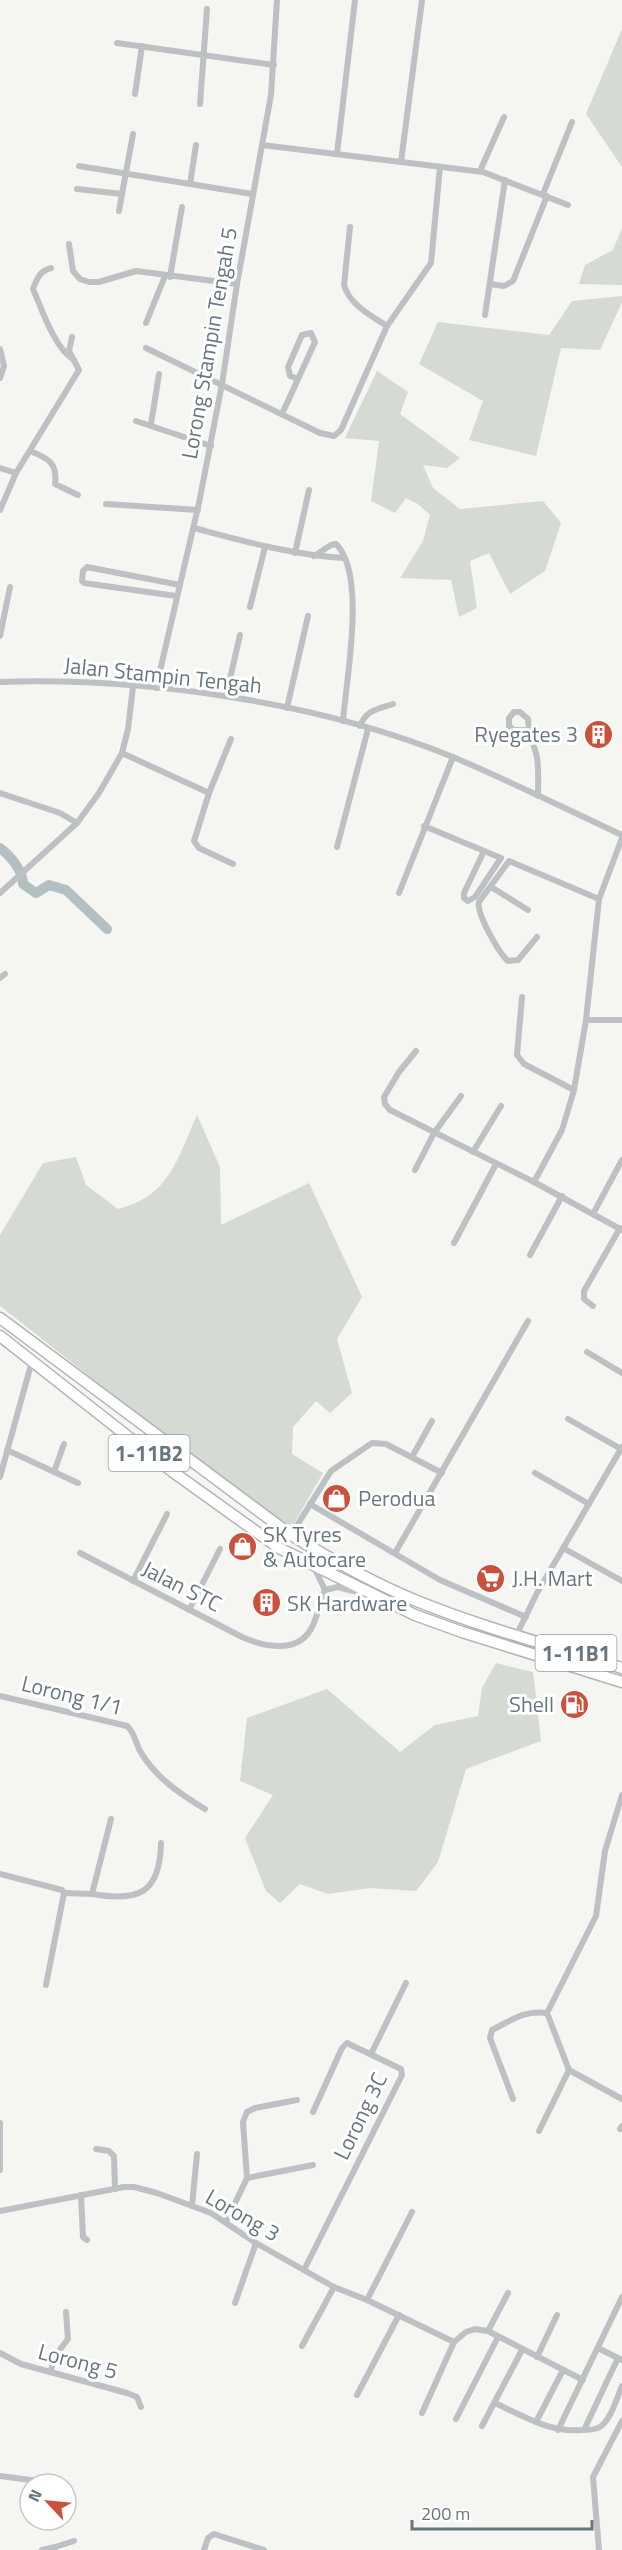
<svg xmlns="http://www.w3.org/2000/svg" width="622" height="2550" viewBox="0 0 622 2550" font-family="'Titillium Web',sans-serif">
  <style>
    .green { fill: #d5dad2 }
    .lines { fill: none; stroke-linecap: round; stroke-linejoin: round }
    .river { stroke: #b4bfc2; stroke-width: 10 }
    .highway-casing { stroke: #b1b4b6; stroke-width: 13 }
    .street { stroke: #bdc1c3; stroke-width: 6 }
    .highway { stroke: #fff; stroke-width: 10 }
    .labels { text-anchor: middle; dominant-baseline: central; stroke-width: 6; stroke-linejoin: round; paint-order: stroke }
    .shield { fill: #fff; stroke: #95a0a5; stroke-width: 1.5 }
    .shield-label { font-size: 21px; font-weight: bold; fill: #68777f }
    .street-label { font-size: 22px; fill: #68777f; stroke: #fff }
    .poi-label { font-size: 22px; fill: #68777f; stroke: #fff; text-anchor: start }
  </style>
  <rect width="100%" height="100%" fill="#f5f5f2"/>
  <!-- green -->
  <g class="green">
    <polygon points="622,29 622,167 586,114"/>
    <polygon points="622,228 622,285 579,284 585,265 613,250"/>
    <polygon points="622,296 622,302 600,350 561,348 536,456 469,440 483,401 419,364 438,322 549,335 572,301"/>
    <polygon points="377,371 408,392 400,414 460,458 447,468 423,465 433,488 460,509 543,501 561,523 545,571 510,594 489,553 470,561 477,608 459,617 451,580 400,578 423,541 430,515 418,504 406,498 395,513 371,501 379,441 345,438"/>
    <path d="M197,1115L220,1167L221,1225L309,1183L362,1297L337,1339L352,1393L330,1413L316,1401L293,1427L292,1454L323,1473L292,1527L243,1497L0,1306V1235L43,1163L76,1157L86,1185L118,1209C170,1196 177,1159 197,1115Z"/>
    <polygon points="496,1663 533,1672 541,1741 466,1769 438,1862 416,1891 370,1888 328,1894 300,1884 280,1903 266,1891 245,1838 273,1795 240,1781 247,1718 327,1689 400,1752 435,1725 478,1716 482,1688"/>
  </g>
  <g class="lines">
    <!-- river -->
    <path class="river" d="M0,848C10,855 23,871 23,884L36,893L49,885L66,890L107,929"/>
    <defs>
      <g id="highway">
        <path d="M0,1318L291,1535C332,1560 373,1583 417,1601C483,1628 553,1646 622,1668"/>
        <polyline points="0,1336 173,1472 279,1548 415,1615 462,1632 622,1682"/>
      </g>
    </defs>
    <!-- highway casing -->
    <use href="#highway" class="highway-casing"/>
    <!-- street -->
    <g class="street">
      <polyline points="117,43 274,65"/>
      <polyline points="135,94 142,46"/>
      <polyline points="200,104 207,9"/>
      <polyline points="262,145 483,172 568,205"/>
      <polyline points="337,154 355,0"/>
      <polyline points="401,162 422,0"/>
      <polyline points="79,166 252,194"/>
      <polyline points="480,171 504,117"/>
      <polyline points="190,184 196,145"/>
      <polyline points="77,189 122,194 133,134"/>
      <polyline points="543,194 572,122"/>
      <polyline points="119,211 122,194"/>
      <path d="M350,227L344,285C350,305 370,315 387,326"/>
      <polyline points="69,244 73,271 80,279 89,282 99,282 136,271 237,284"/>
      <path d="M51,268C40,271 37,278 33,289C42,310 55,349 74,360"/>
      <polyline points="170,277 182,207"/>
      <polyline points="490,284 504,286 513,281 547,196"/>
      <polyline points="485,315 505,180"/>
      <polyline points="146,323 165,276"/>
      <polyline points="146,348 320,433 334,436 341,430 387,326 431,263 440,167"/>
      <polyline points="0,349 4,366 0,378"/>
      <polyline points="282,414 315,342 311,333 302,335 288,367 290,376 298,379"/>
      <polyline points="136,421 211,446"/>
      <polyline points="151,424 159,374"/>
      <path d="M30,451C48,458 58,463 55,484L78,495"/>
      <polyline points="0,468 16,473"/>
      <polyline points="106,504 198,510"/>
      <polyline points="0,510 16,473 79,370 69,351 72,337"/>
      <path d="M194,528C243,541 292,555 344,558"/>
      <polyline points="295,553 309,490"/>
      <path d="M314,556L331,545L336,544C367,574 346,680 343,721"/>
      <polyline points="176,596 84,583 82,581 83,571 87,567 180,585"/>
      <polyline points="250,607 265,547"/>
      <polyline points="0,636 10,587"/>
      <path d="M0,682C145,677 319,702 453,757C510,781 566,809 622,835"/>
      <polyline points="156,688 199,503 222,384 237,284 271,95 277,0"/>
      <polyline points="226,696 240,635"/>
      <polyline points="287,708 308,616"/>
      <path d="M360,726C366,710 378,709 393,704"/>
      <path d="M528,730H514L509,726V718L514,712H520L528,719C528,733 534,744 537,757C539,770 538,783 538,796"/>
      <polyline points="231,739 209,793 194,841 199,848 233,864"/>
      <polyline points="122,753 209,793"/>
      <polyline points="0,793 60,813 77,823"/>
      <polyline points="424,826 501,858 475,897 468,901 464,898 464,893 484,851"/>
      <polyline points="337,847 368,729"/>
      <polyline points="491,887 528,910"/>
      <polyline points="0,893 77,823 99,793 122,753 128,729 133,687"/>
      <polyline points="399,893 453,757"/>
      <path d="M537,937L518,960L508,961C499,953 476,913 479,902L509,861L599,899"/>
      <polyline points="0,978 5,974"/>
      <polyline points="522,997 517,1055 524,1064 574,1090"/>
      <polyline points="586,1020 622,1020"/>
      <polyline points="416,1051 399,1072 384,1097 385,1104 390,1110 534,1182 622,1230"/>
      <polyline points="473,1152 501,1106"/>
      <polyline points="415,1170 434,1133 461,1096"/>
      <polyline points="534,1182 562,1130 574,1090 586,1020 599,899 622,838"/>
      <polyline points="593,1214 622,1160"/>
      <polyline points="454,1243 496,1164"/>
      <polyline points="530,1255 562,1196"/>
      <polyline points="593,1306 584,1299 584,1291 620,1228"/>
      <polyline points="587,1352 622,1373"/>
      <polyline points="568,1419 621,1449"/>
      <polyline points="7,1450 78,1483"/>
      <polyline points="412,1457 432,1421"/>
      <polyline points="54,1472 64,1444"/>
      <polyline points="535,1473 589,1504"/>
      <polyline points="0,1477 32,1361"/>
      <polyline points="310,1504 440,1580 526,1617"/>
      <polyline points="291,1535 331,1471 372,1443 386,1444 442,1473"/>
      <polyline points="563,1548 622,1581"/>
      <path d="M80,1553L242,1637C265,1647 300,1655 313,1625C318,1614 320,1601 325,1590L338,1587L361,1593"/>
      <polyline points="395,1553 528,1321"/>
      <polyline points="315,1569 325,1590"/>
      <polyline points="133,1581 167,1514"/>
      <polyline points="189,1610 220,1549"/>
      <polyline points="516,1636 537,1593 622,1447"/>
      <path d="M0,1696L127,1726C135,1733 135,1742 140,1751C155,1777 180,1794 205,1809"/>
      <polyline points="622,1795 605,1851 596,1916 547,2013 569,2070 622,2099"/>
      <polyline points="0,1874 62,1890 64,1893 46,1985"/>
      <polyline points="64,1893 92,1894 111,1819"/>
      <path d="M92,1894C138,1902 160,1894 161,1843"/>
      <polyline points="371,2054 406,1983"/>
      <path d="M513,2099L490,2038L492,2030C512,2020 524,2010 547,2013"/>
      <polyline points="0,2123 0,2170"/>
      <polyline points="620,2129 622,2126"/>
      <polyline points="539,2131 569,2070"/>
      <polyline points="96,2149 109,2151 114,2156 115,2189"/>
      <polyline points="247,2178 313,2165"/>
      <polyline points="81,2195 83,2237 87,2240"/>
      <polyline points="192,2206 197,2154"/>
      <polyline points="0,2211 124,2187 134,2187 157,2193 211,2213 256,2243 334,2287 367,2300 454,2342"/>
      <polyline points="226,2222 247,2178 243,2122 247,2112 255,2108 297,2100"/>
      <polyline points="304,2270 402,2075 401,2069 347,2043 342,2048 313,2112"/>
      <polyline points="367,2300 412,2212"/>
      <polyline points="235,2303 256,2243"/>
      <polyline points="488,2331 508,2293"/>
      <polyline points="302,2346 334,2287"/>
      <polyline points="598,2348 622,2360"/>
      <polyline points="0,2353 21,2364 127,2393 137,2397 141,2407"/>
      <polyline points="537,2357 557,2315"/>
      <polyline points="50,2372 58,2352 68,2339 66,2312"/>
      <polyline points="357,2395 399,2315"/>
      <path d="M495,2403C523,2416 550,2433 582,2430C587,2430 595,2430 600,2427C611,2420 617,2397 622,2386"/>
      <polyline points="422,2413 454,2342 466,2332 475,2329 488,2331 583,2380"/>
      <polyline points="456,2419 498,2337"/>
      <polyline points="536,2422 563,2370"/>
      <polyline points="482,2426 522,2350"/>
      <polyline points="558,2430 622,2297"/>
      <polyline points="584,2430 618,2358"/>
      <polyline points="0,2476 46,2482"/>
      <polyline points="55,2547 74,2541"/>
      <polyline points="42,2550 55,2547 55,2550"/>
      <polyline points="204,2550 208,2538 214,2534 264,2550"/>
      <polyline points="599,2550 593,2477 622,2421"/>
    </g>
    <!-- highway -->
    <use href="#highway" class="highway"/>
  </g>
  <!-- icons -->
  <defs>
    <symbol id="building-disc" viewBox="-11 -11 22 22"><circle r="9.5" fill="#cc513c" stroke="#fff"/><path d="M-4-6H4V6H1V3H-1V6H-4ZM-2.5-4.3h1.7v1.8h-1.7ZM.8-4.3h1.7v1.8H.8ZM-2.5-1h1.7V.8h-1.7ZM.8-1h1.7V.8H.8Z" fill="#fff"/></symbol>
    <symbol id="shop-disc" viewBox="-11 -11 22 22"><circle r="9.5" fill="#cc513c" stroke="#fff"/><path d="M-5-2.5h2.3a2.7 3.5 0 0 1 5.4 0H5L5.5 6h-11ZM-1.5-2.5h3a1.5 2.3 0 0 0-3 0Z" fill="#fff"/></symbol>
    <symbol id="supermarket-disc" viewBox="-11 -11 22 22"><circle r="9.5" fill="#cc513c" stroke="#fff"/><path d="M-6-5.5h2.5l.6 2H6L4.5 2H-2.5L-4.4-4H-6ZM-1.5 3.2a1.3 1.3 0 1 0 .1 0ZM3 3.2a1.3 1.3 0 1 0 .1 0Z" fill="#fff"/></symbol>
    <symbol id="fuel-disc" viewBox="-11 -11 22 22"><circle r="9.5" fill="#cc513c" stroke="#fff"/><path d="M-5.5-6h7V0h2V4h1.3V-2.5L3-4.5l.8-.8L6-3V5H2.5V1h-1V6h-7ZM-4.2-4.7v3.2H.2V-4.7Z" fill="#fff"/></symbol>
  </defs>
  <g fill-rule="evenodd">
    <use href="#building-disc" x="582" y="718" width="33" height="33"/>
    <use href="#shop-disc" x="320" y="1482" width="33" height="33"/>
    <use href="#shop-disc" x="226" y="1530" width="33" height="33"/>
    <use href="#supermarket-disc" x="474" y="1562" width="33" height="33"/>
    <use href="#building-disc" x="250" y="1586" width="33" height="33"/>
    <use href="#fuel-disc" x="558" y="1688" width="33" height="33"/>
  </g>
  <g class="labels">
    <!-- shield labels -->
    <g class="shield">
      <rect x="108.5" y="1435" width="81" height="36" rx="4.5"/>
      <rect x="535.5" y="1635" width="81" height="36" rx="4.5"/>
    </g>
    <g class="shield-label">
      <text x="149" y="1453">1-11B2</text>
      <text x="576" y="1653">1-11B1</text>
    </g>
    <!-- street labels -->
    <g class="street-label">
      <text transform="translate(209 343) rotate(-80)">Lorong Stampin Tengah 5</text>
      <text transform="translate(163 675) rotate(6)">Jalan Stampin Tengah</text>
      <text transform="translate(182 1586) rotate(27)">Jalan STC</text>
      <text transform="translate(72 1695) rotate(14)">Lorong 1/1</text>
      <text transform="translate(360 2116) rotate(-64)">Lorong 3C</text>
      <text transform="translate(243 2215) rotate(30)">Lorong 3</text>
      <text transform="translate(78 2361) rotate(15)">Lorong 5</text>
    </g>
    <!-- poi labels -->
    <g class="poi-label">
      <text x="578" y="734" text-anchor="end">Ryegates 3</text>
      <text x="358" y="1498">Perodua</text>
      <text x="263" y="1534">SK Tyres<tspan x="263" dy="25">&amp; Autocare</tspan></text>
      <text x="512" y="1578">J.H. Mart</text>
      <text x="287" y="1603">SK Hardware</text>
      <text x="554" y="1704" text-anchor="end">Shell</text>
    </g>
  </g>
  <!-- north arrow -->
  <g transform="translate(48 2502) rotate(296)"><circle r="28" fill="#ffffff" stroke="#c3c9cc" stroke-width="1.5"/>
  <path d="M0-4.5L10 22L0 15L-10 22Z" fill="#cc513c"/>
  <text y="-9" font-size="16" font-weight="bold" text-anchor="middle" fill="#68777f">N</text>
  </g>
  <!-- scale -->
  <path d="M412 2520v9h180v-9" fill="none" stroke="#68777f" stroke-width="3"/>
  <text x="421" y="2520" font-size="18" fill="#68777f" stroke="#ffffff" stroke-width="4.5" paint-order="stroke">200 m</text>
</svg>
